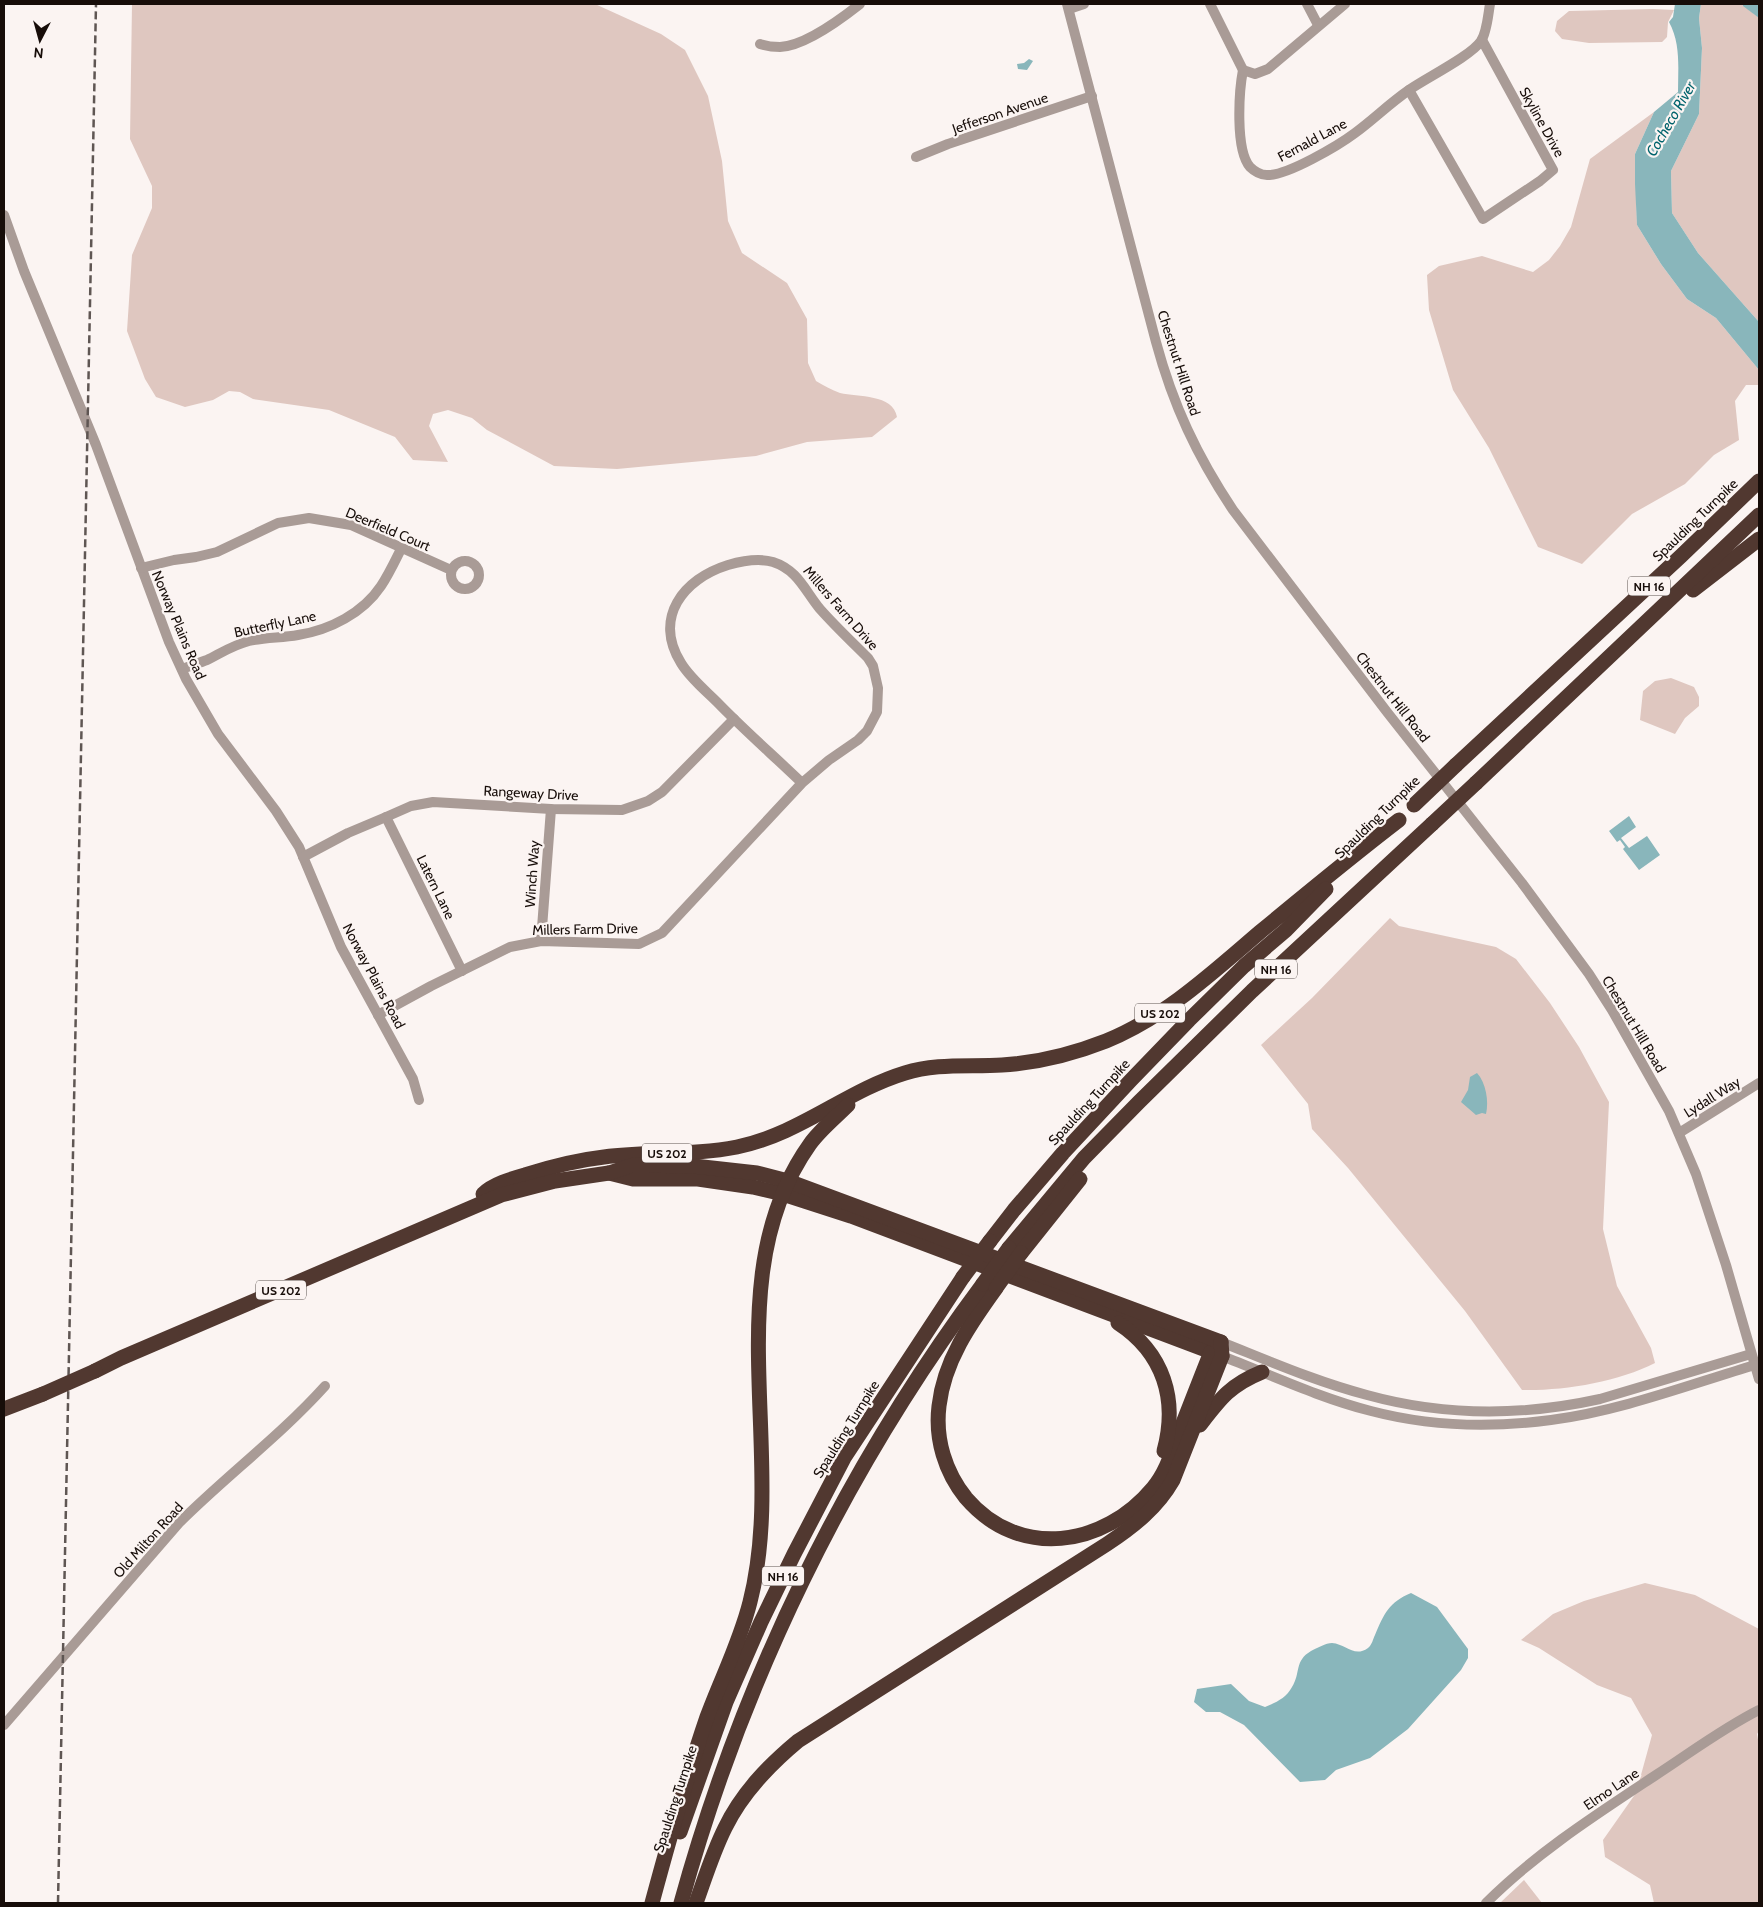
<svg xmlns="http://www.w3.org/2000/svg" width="1763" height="1907" viewBox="0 0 1763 1907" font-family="Cabin,sans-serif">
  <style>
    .green { fill: #dfc7c0 }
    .water { fill: #89b6bb }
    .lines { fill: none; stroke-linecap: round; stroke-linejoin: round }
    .minor { stroke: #a99b96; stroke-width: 10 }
    .highway { stroke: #513830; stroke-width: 15 }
    .rail { stroke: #5f5653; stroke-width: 2.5; stroke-dasharray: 8 4; stroke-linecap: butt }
    .highway-bridge { stroke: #513830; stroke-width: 15 }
    .labels { text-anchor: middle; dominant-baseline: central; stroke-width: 4.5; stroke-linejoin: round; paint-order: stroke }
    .shield { fill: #fbf4f2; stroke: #5b524f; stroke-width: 1 }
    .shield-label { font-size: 12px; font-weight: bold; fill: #170d09 }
    .street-label { font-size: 14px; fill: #170d09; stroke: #fbf4f2 }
    .water-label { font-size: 15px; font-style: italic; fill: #00636c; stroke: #fbf4f2 }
  </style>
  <rect width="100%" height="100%" fill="#fbf4f2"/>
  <!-- green -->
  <g class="green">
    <path d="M132,4H595L661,34L685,50L708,96L722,161L728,221L742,253L787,283L807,319L808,363L816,381C823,385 832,390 840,393C858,397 893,394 897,417L872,437L807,442L756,456L617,469L554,466L487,430L472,418L448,410L433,414L429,426L448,462L413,460L395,437L329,410L253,399L240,392L229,391L213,400L185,407L156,397L145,379L127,331L132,255L152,208V186L130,139Z"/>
    <polygon points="1701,4 1742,4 1759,18 1759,322 1698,253 1672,213 1671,171 1699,114 1702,48 1699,18"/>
    <polygon points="1653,9 1674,10 1668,22 1667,37 1662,42 1589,43 1562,39 1555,31 1557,21 1569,11"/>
    <polygon points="1654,112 1635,154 1637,225 1661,264 1687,299 1716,318 1759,370 1759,385 1746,385 1735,401 1739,440 1714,455 1685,484 1632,514 1582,564 1538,547 1489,448 1453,390 1429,310 1427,275 1439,266 1482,256 1533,272 1549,260 1560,246 1571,227 1590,159"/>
    <polygon points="1671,678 1694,687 1699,697 1699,706 1685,718 1675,734 1640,720 1643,691 1655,681"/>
    <path d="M1390,918L1399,926L1496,947L1516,959L1550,1003L1579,1047L1609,1102L1603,1229L1617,1286L1651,1348L1655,1363C1618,1382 1563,1391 1522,1390L1465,1311L1348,1168L1312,1129L1308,1104L1261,1045L1312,998Z"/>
    <polygon points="1645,1583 1695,1595 1759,1629 1759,1731 1757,1734 1759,1745 1759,1903 1654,1903 1650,1885 1605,1857 1603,1840 1636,1793 1652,1735 1631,1698 1597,1685 1539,1648 1521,1640 1553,1614 1584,1601"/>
    <polygon points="1524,1880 1542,1903 1500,1903"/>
  </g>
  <!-- water -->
  <g class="water">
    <path d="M1675,4H1701L1699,18L1702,48L1699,114L1671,171L1672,213L1698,253L1759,322V370L1716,318L1687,299L1661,264L1637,225L1635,184V154L1654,112L1678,92C1678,68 1681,44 1669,22L1673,17Z"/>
    <polygon points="1743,4 1759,4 1759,18 1743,6"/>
    <polygon points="1029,59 1033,61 1027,70 1018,69 1017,64 1024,63"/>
    <polygon points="1629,816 1636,827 1621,838 1629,848 1647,836 1660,855 1639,870 1623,849 1625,847 1620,840 1617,842 1609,831"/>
    <path d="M1477,1073C1486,1083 1489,1101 1486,1114L1482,1113L1476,1115L1461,1102L1468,1090L1470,1077Z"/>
    <path d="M1411,1593L1437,1607L1468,1649V1658L1461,1670L1408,1729L1370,1758L1336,1770L1325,1780L1300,1782L1244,1725L1220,1712H1206L1194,1702L1197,1689L1231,1684L1249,1701L1265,1707C1277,1702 1286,1698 1292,1687C1301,1673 1294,1661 1311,1651C1317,1648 1326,1643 1332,1643C1346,1644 1354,1658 1368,1648C1372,1645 1373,1639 1375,1635C1384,1614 1389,1602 1411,1593Z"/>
  </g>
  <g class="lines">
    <!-- minor -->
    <g class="minor">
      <path d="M1067,4L1156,342C1173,405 1197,456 1233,510L1387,712L1522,883L1589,974L1612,1010L1669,1111L1696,1174L1726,1265L1759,1379"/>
      <polyline points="1210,4 1243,70"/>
      <polyline points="1307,4 1318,25"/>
      <polyline points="1069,9 1084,4"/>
      <path d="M760,44C766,46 773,47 780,47C804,46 841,19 860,4"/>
      <path d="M1243,70C1239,91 1235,150 1250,167C1254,171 1261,175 1267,175C1287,176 1339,145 1355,133C1374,119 1390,103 1409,90C1426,78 1471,56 1481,41C1487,32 1488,15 1490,4"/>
      <polyline points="1243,70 1255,74 1268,69 1345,4"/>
      <polyline points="1409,90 1483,219 1540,181 1553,170 1482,40"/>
      <polyline points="916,157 948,144 1092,96"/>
      <polyline points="4,215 24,271 96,445 169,642 186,679 218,734 276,811 299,847 341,947 413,1079 419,1100"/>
      <circle cx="465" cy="575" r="14"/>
      <polyline points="141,568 174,560 196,557 217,552 278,523 309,518 351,525 451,570"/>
      <path d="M182,669C190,666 199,663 207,660C221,653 233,645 249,641C265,637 281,638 298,635C330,630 363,613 381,586C389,574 395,561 401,549"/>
      <polyline points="386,817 462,971"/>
      <polyline points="303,857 348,833 386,817 411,806 433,802 551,809 622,810 648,801 662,792 734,719"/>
      <polyline points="541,941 551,809"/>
      <path d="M378,1015L431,986L510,947L541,941L639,944L662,933L802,783L829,760L858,740L867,731L877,712L878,688L873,666L868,658C852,642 835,626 820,609C805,591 798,570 773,562C759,558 742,561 728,565C683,579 653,618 681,663C690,678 705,690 717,702C744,730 774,756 802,783"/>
      <polyline points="1679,1133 1759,1083"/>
      <path d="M1221,1342C1269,1361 1317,1382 1367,1395C1443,1416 1523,1416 1600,1399L1751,1354"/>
      <path d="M1222,1356C1271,1375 1320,1398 1371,1411C1428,1426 1491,1428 1551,1420C1620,1411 1688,1385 1755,1365"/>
      <path d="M4,1725L179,1523C226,1476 280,1436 325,1386"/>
      <path d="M1486,1903C1536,1853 1597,1814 1656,1775C1690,1753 1723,1728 1759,1710"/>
    </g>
    <!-- highway -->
    <g class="highway">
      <polyline points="1693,590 1759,539"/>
      <polyline points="1456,765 1681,556 1759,481"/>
      <polyline points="1476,783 1759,515"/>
      <polyline points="609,1173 633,1179 698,1179 753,1187 783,1194 851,1216 1222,1356"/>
      <path d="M483,1194C493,1184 511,1179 525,1175C550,1167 578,1160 604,1157C649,1151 693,1156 737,1147C800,1134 846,1091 905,1073C936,1063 970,1067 1002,1065C1037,1063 1073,1054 1106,1041C1165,1017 1212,973 1260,932C1306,894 1352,856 1399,820"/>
      <polyline points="990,1241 1014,1210 1063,1153 1131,1080 1189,1020 1244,966 1286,930 1326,889"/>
      <polyline points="1009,1248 1084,1158 1139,1102 1252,991 1432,824"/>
      <polyline points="1021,1253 1080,1179"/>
      <path d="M996,1288C970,1324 944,1361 939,1406C935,1439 945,1472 966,1498C1019,1560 1104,1547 1153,1488C1166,1473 1172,1452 1179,1433C1190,1406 1200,1379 1211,1352L1218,1345"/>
      <path d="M1118,1323C1164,1353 1178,1400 1164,1451"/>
      <polyline points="95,1371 121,1358 501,1195 555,1181 609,1173 633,1165 694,1166 757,1173 788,1181 1221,1342"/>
      <polyline points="4,1409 43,1394"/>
      <path d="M1200,1425C1220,1399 1230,1385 1262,1372"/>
      <polyline points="680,1832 726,1702 761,1622 794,1554 844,1458 963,1277"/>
      <path d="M652,1903C669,1840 686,1778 707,1717C721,1679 740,1642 750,1602C788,1454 715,1277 810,1144C820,1130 835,1118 848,1105"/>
      <path d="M681,1903C742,1681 845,1469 983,1284"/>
      <path d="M696,1903C705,1878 713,1852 725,1828C742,1793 768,1766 798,1741L1107,1544C1134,1526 1157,1508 1173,1480L1222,1356L1221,1342"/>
    </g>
    <!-- rail -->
    <polyline class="rail" points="58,1903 96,4"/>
    <!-- highway-bridge -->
    <g class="highway-bridge">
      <polyline points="1414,805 1456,765"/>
      <polyline points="1432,824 1476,783"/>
      <polyline points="963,1277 990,1241"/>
      <polyline points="983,1284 1009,1248"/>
      <polyline points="996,1288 1021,1253"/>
      <polyline points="43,1394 95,1371"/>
    </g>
  </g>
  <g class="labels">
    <!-- shield labels -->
    <g class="shield">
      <rect x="1628" y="576.5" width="42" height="19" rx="4"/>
      <rect x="1255" y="959.5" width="42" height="19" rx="4"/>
      <rect x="1135" y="1003.5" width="50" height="19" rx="4"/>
      <rect x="642" y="1143.5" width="50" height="19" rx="4"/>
      <rect x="256" y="1280.5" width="50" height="19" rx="4"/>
      <rect x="762" y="1566.5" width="42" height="19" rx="4"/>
    </g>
    <g class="shield-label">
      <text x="1649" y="586">NH 16</text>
      <text x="1276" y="969">NH 16</text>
      <text x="1160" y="1013">US 202</text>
      <text x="667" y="1153">US 202</text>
      <text x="281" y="1290">US 202</text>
      <text x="783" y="1576">NH 16</text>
    </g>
    <!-- street labels -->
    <g class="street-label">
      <text transform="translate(1000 113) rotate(-19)">Jefferson Avenue</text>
      <text transform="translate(1542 122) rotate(61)">Skyline Drive</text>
      <text transform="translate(1312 140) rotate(-28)">Fernald Lane</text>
      <text transform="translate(1179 363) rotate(72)">Chestnut Hill Road</text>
      <text transform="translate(1695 520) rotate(-44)">Spaulding Turnpike</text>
      <text transform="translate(388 529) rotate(23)">Deerfield Court</text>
      <text transform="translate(841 608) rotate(49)">Millers Farm Drive</text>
      <text transform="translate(275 624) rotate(-12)">Butterfly Lane</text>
      <text transform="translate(179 625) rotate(67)">Norway Plains Road</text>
      <text transform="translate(1393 697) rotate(52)">Chestnut Hill Road</text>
      <text transform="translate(531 793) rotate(3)">Rangeway Drive</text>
      <text transform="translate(1377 817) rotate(-44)">Spaulding Turnpike</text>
      <text transform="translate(532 874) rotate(-86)">Winch Way</text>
      <text transform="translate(436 887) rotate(64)">Latern Lane</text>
      <text transform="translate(585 929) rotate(-1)">Millers Farm Drive</text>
      <text transform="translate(374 976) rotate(62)">Norway Plains Road</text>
      <text transform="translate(1634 1024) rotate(59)">Chestnut Hill Road</text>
      <text transform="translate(1712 1097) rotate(-32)">Lydall Way</text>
      <text transform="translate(1089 1102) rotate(-47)">Spaulding Turnpike</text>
      <text transform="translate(846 1429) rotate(-58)">Spaulding Turnpike</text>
      <text transform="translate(148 1540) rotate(-48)">Old Milton Road</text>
      <text transform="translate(1611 1789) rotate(-34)">Elmo Lane</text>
      <text transform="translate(675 1799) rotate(-72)">Spaulding Turnpike</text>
    </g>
    <!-- water labels -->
    <g class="water-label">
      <text transform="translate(1671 119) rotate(-60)">Cocheco River</text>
    </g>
  </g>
  <!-- border -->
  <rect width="1763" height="1907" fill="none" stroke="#170d09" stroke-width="10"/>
  <!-- north arrow -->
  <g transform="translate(40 40) rotate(186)" stroke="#fbf4f2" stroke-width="4" paint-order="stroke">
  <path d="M0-4L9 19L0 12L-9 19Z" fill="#170d09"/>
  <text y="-8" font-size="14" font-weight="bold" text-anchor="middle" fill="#170d09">N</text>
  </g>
</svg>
